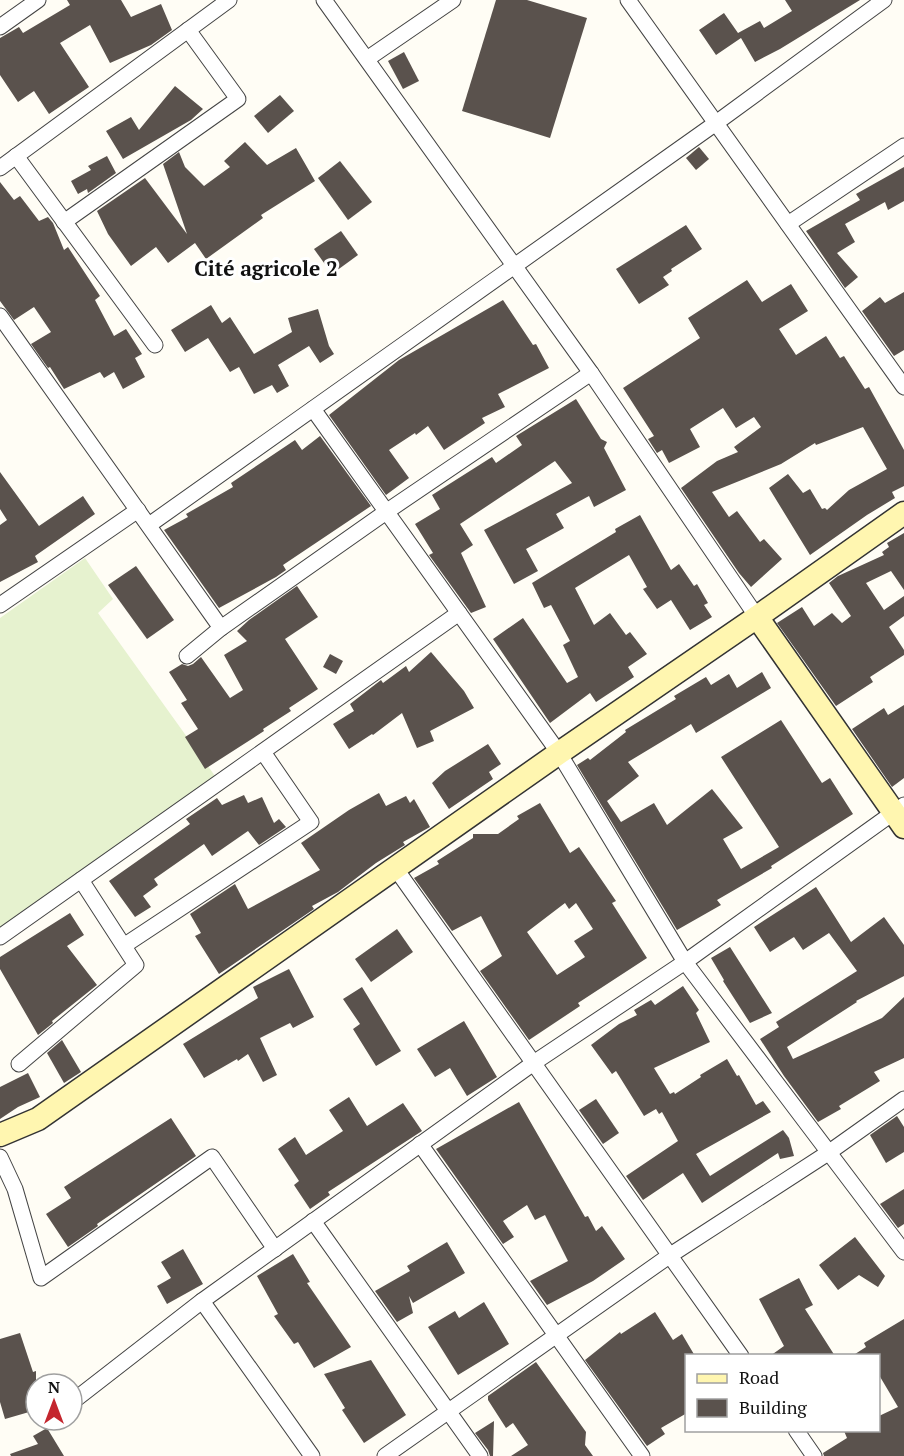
<svg xmlns="http://www.w3.org/2000/svg" width="904" height="1456" viewBox="0 0 904 1456" font-family="'PT Serif',serif">
  <style>
    .pitch { fill: #e6f2cf }
    .building { fill: #5a524d; fill-rule: evenodd }
    .lines { fill: none; stroke-linecap: round; stroke-linejoin: round }
    .minor-casing { stroke: #444; stroke-width: 17 }
    .secondary-casing { stroke: #333; stroke-width: 25 }
    .minor { stroke: #fff; stroke-width: 15 }
    .secondary { stroke: #fff6b0; stroke-width: 22 }
    .labels { text-anchor: middle; dominant-baseline: central; stroke-width: 6; stroke-linejoin: round; paint-order: stroke }
    .quarter-label { font-size: 21px; font-weight: bold; fill: #111; stroke: #fff }
  </style>
  <rect width="100%" height="100%" fill="#fffdf5"/>
  <!-- pitch -->
  <polygon class="pitch" points="85,558 113,599 98,613 215,776 0,929 0,618"/>
  <!-- building -->
  <g class="building">
    <polygon points="67,0 121,0 131,17 161,4 172,30 151,45 110,63 90,25 60,43 89,87 49,114 34,91 18,102 0,75 0,38 19,27 23,33 70,5"/>
    <polygon points="496,0 527,0 587,18 550,138 462,111"/>
    <polygon points="785,0 860,0 780,49 755,62 741,38 716,55 699,30 724,13 738,33 760,21 764,28 792,11"/>
    <polygon points="404,52 419,81 403,89 388,61"/>
    <polygon points="175,86 203,109 191,120 123,159 106,131 131,117 139,130"/>
    <polygon points="280,95 294,111 268,133 254,116"/>
    <polygon points="245,142 267,165 296,148 315,181 261,215 263,218 206,259 195,243 168,263 156,247 131,266 108,234 97,211 145,178 187,234 163,164 179,152 185,167 204,186 230,167 224,161"/>
    <polygon points="699,147 709,159 696,170 686,158"/>
    <polygon points="107,156 116,173 88,193 87,189 78,194 71,181 91,170 88,166"/>
    <polygon points="340,161 372,202 348,220 318,178"/>
    <polygon points="904,167 904,201 888,210 885,202 845,224 855,242 837,253 858,277 845,288 806,231 860,200 856,194"/>
    <polygon points="0,182 14,200 20,196 39,221 48,217 53,223 64,250 68,247 100,296 95,300 114,336 126,329 142,354 135,358 145,377 123,389 114,372 104,378 100,372 64,389 50,367 48,368 31,344 51,332 34,307 14,320 0,301"/>
    <polygon points="686,225 702,249 671,269 672,271 663,277 669,285 639,304 616,269"/>
    <polygon points="341,231 358,255 332,274 314,249"/>
    <polygon points="747,280 762,302 791,284 808,311 779,329 796,355 826,336 840,358 844,356 865,389 869,387 904,450 904,486 892,492 895,498 867,515 810,555 769,488 788,474 803,493 810,489 822,509 825,508 827,510 849,490 887,469 863,427 816,445 815,443 781,464 712,492 729,517 737,511 760,542 764,539 782,559 751,587 739,573 681,488 717,461 738,452 734,447 761,427 754,417 736,428 723,408 690,429 700,447 669,463 662,450 657,453 648,439 654,436 623,388 700,338 688,318"/>
    <polygon points="904,292 904,350 894,356 862,311 880,297 885,303"/>
    <polygon points="503,300 533,345 536,344 549,368 498,394 505,407 482,418 485,423 444,450 428,426 416,435 415,433 389,450 409,478 386,495 329,415 399,360"/>
    <polygon points="211,305 222,323 230,317 254,354 292,332 288,318 318,309 329,346 334,354 320,363 309,346 278,365 289,386 277,393 272,385 254,394 239,367 230,372 208,338 185,352 171,330"/>
    <polygon points="576,399 601,439 607,442 604,448 626,490 594,507 589,496 556,514 564,528 526,549 538,571 514,584 484,530 572,483 555,461 460,524 473,545 461,553 486,607 471,613 429,555 433,553 415,524 440,509 432,495 492,457 496,463 522,445 516,436"/>
    <polygon points="320,436 371,506 283,565 286,570 276,577 219,608 164,530 188,517 186,514 233,487 231,483 295,440 302,450"/>
    <polygon points="0,472 39,526 83,496 95,514 35,556 38,562 0,582 0,525 7,520 0,509"/>
    <polygon points="640,515 671,570 679,564 694,586 697,584 708,603 704,605 712,617 690,630 671,600 657,609 643,589 647,587 629,555 575,588 594,625 610,613 626,635 630,632 647,654 628,667 634,677 596,702 590,693 550,723 493,639 523,618 567,683 578,677 563,645 570,641 551,605 544,608 532,583 616,532 615,529"/>
    <polygon points="904,533 904,590 891,571 866,583 884,610 904,596 904,616 889,627 904,650 904,655 870,677 873,682 836,706 777,623 802,607 814,626 832,613 842,623 851,616 829,583 838,576 884,555 882,552 889,547 887,543"/>
    <polygon points="136,566 174,620 147,639 108,585"/>
    <polygon points="297,586 318,617 285,639 318,689 289,708 291,711 263,729 264,731 205,769 185,737 198,729 181,703 187,700 169,672 182,664 188,666 193,664 201,657 230,698 243,690 224,655 247,641 237,631 249,620"/>
    <polygon points="431,652 464,691 474,708 430,731 434,741 417,748 402,713 373,735 372,734 349,749 333,724 354,711 350,704 381,680 383,683 406,666 409,672"/>
    <polygon points="330,654 343,661 336,674 323,667"/>
    <polygon points="762,672 771,688 696,733 691,724 628,762 639,776 607,801 621,822 654,803 667,825 712,789 743,828 723,839 741,869 779,847 721,757 781,720 822,783 830,778 853,814 771,866 772,868 717,900 721,905 677,930 577,765 588,758 590,760 626,732 625,730 676,699 674,696 706,677 711,685 729,674 737,688"/>
    <polygon points="904,705 904,778 892,787 852,729 884,708 888,715"/>
    <polygon points="488,744 501,764 489,772 493,779 449,809 432,783 445,771"/>
    <polygon points="379,793 386,806 406,796 410,803 414,799 430,827 403,842 405,845 376,863 338,892 312,906 314,909 219,974 195,936 201,933 190,914 235,884 248,909 320,870 301,843 349,810"/>
    <polygon points="244,795 248,803 262,797 274,823 279,819 286,827 259,845 248,831 212,856 204,844 154,879 158,885 143,896 151,907 135,917 109,881 190,824 186,819 217,798 222,805"/>
    <path d="M540,803L570,853L579,847L616,901L612,903L647,958L578,1003L580,1006L529,1040L480,971L502,956L481,916L452,931L414,878L439,864L437,861L473,838V834H498L519,819L517,816ZM565,903L569,909L576,903L593,929L574,941L585,957L557,975L527,932Z"/>
    <polygon points="816,887 851,942 884,917 904,945 904,976 856,1001 857,1002 787,1047 793,1059 882,1018 904,997 904,1058 874,1072 880,1081 839,1106 841,1109 818,1122 784,1076 760,1039 779,1027 776,1022 857,971 829,933 803,950 794,937 770,952 754,927"/>
    <polygon points="70,913 84,935 67,946 97,985 52,1021 53,1023 38,1035 0,969 0,957"/>
    <polygon points="397,929 413,952 371,982 355,959"/>
    <polygon points="730,947 772,1013 750,1023 723,981 724,980 711,958"/>
    <polygon points="289,969 314,1017 293,1028 290,1023 260,1038 277,1075 263,1082 248,1054 238,1061 237,1059 204,1078 183,1044 258,998 253,987"/>
    <polygon points="683,986 699,1010 696,1013 710,1042 654,1068 670,1094 674,1092 675,1094 701,1077 700,1075 727,1059 737,1076 739,1075 756,1105 763,1101 771,1112 696,1154 710,1176 783,1130 789,1138 794,1156 780,1159 778,1153 702,1203 683,1173 643,1200 626,1176 678,1141 662,1112 659,1114 656,1109 644,1116 616,1071 612,1074 591,1045 619,1024 637,1015 634,1010 651,1000 655,1005"/>
    <polygon points="362,987 401,1051 376,1066 353,1029 360,1024 343,999"/>
    <polygon points="464,1021 497,1077 467,1096 450,1068 435,1077 417,1049"/>
    <polygon points="62,1040 81,1072 64,1083 47,1053"/>
    <polygon points="28,1073 40,1097 18,1107 0,1119 0,1087"/>
    <polygon points="349,1097 367,1126 403,1103 422,1131 328,1192 330,1195 310,1209 294,1185 299,1181 278,1149 295,1137 306,1155 343,1131 329,1110"/>
    <polygon points="596,1099 619,1133 603,1144 579,1110"/>
    <polygon points="519,1102 585,1217 588,1216 596,1231 602,1226 625,1259 593,1281 547,1305 530,1281 568,1261 545,1215 535,1220 527,1205 503,1221 514,1237 503,1244 436,1149"/>
    <polygon points="897,1116 904,1127 904,1152 886,1163 870,1135"/>
    <polygon points="171,1118 196,1156 97,1224 98,1226 68,1247 46,1214 71,1198 64,1187"/>
    <polygon points="904,1189 904,1224 898,1228 880,1204"/>
    <polygon points="855,1237 885,1276 878,1287 859,1275 838,1290 819,1265"/>
    <polygon points="447,1242 465,1273 413,1303 409,1296 413,1313 397,1322 375,1291 410,1271 407,1266"/>
    <polygon points="183,1249 203,1284 167,1304 157,1286 171,1278 161,1262"/>
    <polygon points="293,1254 310,1282 307,1283 351,1347 314,1368 298,1342 294,1344 274,1316 278,1314 257,1276"/>
    <polygon points="799,1278 813,1305 805,1309 835,1356 770,1356 784,1346 759,1299"/>
    <polygon points="484,1302 509,1344 458,1375 428,1327 455,1311 459,1318"/>
    <polygon points="655,1312 673,1340 682,1334 695,1356 687,1356 687,1413 661,1428 665,1434 647,1446 585,1360 620,1332 621,1334"/>
    <polygon points="904,1319 904,1456 824,1456 823,1453 847,1438 844,1431 879,1431 879,1416 898,1407 879,1375 879,1356 852,1356 866,1347 864,1343"/>
    <polygon points="20,1333 33,1372 36,1371 36,1410 5,1419 0,1402 0,1339"/>
    <polygon points="371,1360 406,1415 364,1443 342,1410 345,1408 324,1374"/>
    <polygon points="536,1362 586,1432 585,1445 593,1456 511,1456 528,1445 513,1423 506,1428 488,1400 488,1396"/>
    <polygon points="494,1421 493,1456 490,1456 488,1450 475,1433"/>
    <polygon points="47,1428 64,1456 11,1456 10,1454 38,1444 33,1436"/>
  </g>
  <g class="lines">
    <defs>
      <g id="minor">
        <polyline points="324,0 591,373 757,617"/>
        <polyline points="628,0 904,387"/>
        <polyline points="0,27 38,0"/>
        <polyline points="367,59 453,0"/>
        <polyline points="16,156 155,345"/>
        <polyline points="0,168 229,0"/>
        <polyline points="64,222 238,99 188,30"/>
        <polyline points="788,224 904,146"/>
        <polyline points="0,316 221,628"/>
        <polyline points="313,409 559,753 685,962 904,1252"/>
        <polyline points="149,525 716,123 884,0"/>
        <polyline points="0,605 138,510"/>
        <polyline points="187,656 221,628 386,512 591,373"/>
        <polyline points="396,869 741,1356"/>
        <polyline points="0,937 459,613"/>
        <polyline points="125,945 311,822 263,752"/>
        <polyline points="19,1064 136,965 81,880"/>
        <polyline points="420,1144 642,1456"/>
        <polyline points="0,1157 15,1189 41,1278 212,1157 275,1249"/>
        <polyline points="313,1221 480,1456"/>
        <polyline points="202,1301 312,1456"/>
        <polyline points="72,1402 202,1301 535,1062 685,962 904,805"/>
        <polyline points="796,1430 814,1456"/>
        <polyline points="385,1456 669,1256 828,1153 904,1099"/>
      </g>
      <g id="secondary">
        <polyline points="757,617 904,827"/>
        <polyline points="0,1135 38,1119 559,753 757,617 904,513"/>
      </g>
    </defs>
    <!-- minor casing -->
    <use href="#minor" class="minor-casing"/>
    <!-- secondary casing -->
    <use href="#secondary" class="secondary-casing"/>
    <!-- minor -->
    <use href="#minor" class="minor"/>
    <!-- secondary -->
    <use href="#secondary" class="secondary"/>
  </g>
  <g class="labels">
    <!-- quarter labels -->
    <g class="quarter-label">
      <text x="266" y="268">Cité agricole 2</text>
    </g>
  </g>
  <!-- legend -->
  <rect x="685" y="1354" width="195" height="78" fill="#ffffff" stroke="#a0a0a0" stroke-width="1.5"/>
  <rect x="697" y="1374" width="30" height="9" fill="#fff6b0" stroke="#a0a0a0" stroke-width="1.5"/>
  <text x="739" y="1384" font-size="18" fill="#111111">Road</text>
  <rect x="697" y="1399" width="30" height="18" fill="#5a524d" stroke="#a0a0a0" stroke-width="1.5"/>
  <text x="739" y="1414" font-size="18" fill="#111111">Building</text>
  <!-- north arrow -->
  <g transform="translate(54 1402)"><circle r="28" fill="#ffffff" stroke="#a0a0a0" stroke-width="1.5"/>
  <path d="M0-4.5L10 22L0 15L-10 22Z" fill="#c4262e"/>
  <text y="-9" font-size="16" font-weight="bold" text-anchor="middle" fill="#111111">N</text>
  </g>
</svg>
